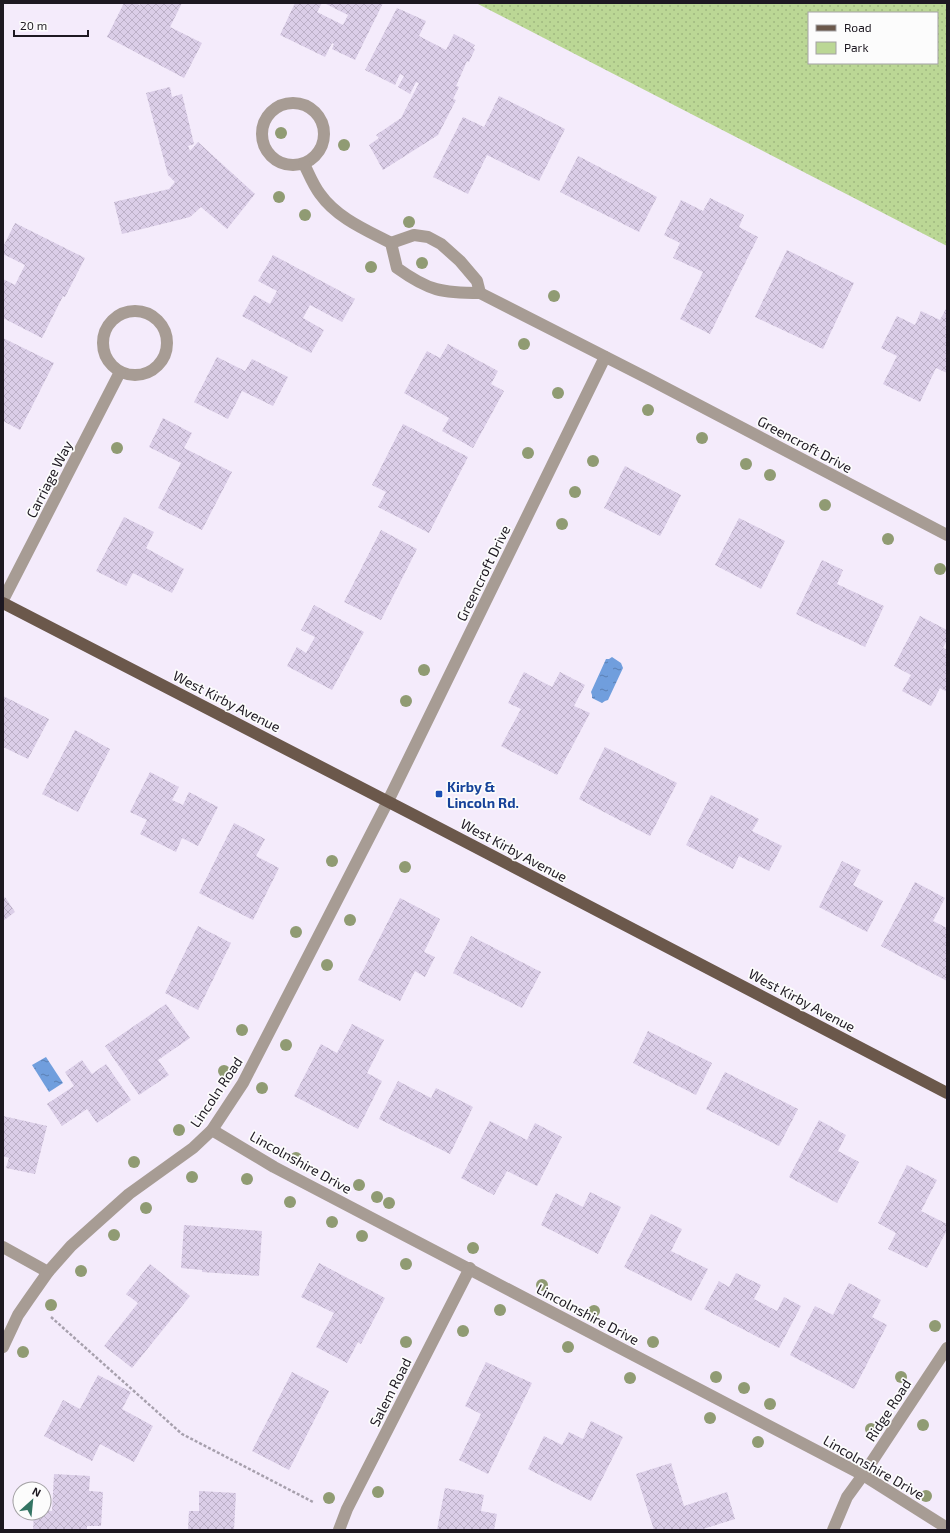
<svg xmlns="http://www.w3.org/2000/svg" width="950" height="1533" viewBox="0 0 950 1533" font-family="'Exo 2',sans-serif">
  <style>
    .green { fill: url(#green-dots); fill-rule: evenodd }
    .water { fill: url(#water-ripples) }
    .building { fill: url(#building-cross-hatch) }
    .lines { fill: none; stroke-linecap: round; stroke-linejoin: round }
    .path { stroke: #a7a0ad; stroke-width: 2.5; stroke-dasharray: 3 2; stroke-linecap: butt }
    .minor { stroke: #a79c94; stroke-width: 12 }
    .major { stroke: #6b584b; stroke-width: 12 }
    .tree { fill: #909b73 }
    .transit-dot { fill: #1a4fb4; stroke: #fcfcfc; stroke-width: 1.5 }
    .labels { text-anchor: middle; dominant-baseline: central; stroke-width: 3.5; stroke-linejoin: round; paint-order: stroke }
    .street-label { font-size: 14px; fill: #1d1821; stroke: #fcfcfc }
    .transit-label { font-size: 14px; font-weight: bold; fill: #164399; stroke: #fcfcfc; text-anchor: start }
  </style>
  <defs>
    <pattern id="green-dots" width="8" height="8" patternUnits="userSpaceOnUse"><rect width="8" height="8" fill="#bbd795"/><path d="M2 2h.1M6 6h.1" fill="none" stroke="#a0b880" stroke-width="1.8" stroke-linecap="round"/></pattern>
    <pattern id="water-ripples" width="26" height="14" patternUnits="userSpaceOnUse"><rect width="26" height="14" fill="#709edd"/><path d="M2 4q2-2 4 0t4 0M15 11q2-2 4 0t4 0" fill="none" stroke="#5b80b3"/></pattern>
    <pattern id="building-cross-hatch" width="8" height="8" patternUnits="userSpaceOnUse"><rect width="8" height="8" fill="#dbcee8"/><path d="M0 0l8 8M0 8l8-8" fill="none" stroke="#bcb0c7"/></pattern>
  </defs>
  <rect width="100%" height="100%" fill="#f4ebfb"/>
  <!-- green -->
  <path class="green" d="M476,3H947V246ZM809,13H937V63H809Z"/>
  <!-- water -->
  <g class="water">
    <polygon points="612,657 621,663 623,668 608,700 605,701 602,703 592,698 592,695 591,692 606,659 609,659"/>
    <polygon points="46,1057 63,1083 49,1092 32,1065"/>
  </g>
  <!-- building -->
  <g class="building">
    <polygon points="124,3 135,3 140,5 141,3 182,3 170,27 202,43 184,78 107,37"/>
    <polygon points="295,3 322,3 317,12 343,25 348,15 324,3 383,3 355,60 332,49 334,44 332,43 325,57 280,35"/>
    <polygon points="397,8 426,21 419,36 446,50 454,34 475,45 473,48 475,49 469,62 467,61 456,86 459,87 453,99 456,100 438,135 383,170 369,145 379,138 376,135 401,118 419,83 416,82 410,94 398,87 404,76 400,74 395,85 365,70"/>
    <polygon points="170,87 172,97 182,94 194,144 188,146 190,151 198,142 255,194 227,229 201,207 190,217 122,234 114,202 169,189 175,182 168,175 146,93"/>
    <polygon points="499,96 565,129 539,181 487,155 468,194 433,177 463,117 484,127"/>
    <polygon points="578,156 657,197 639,232 560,192"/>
    <polygon points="710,198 744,215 739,227 758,237 710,334 680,319 703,272 673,258 680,243 664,235 681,200 703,211"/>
    <polygon points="15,223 85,258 65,297 63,296 42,338 3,318 3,279 15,285 25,265 3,254 3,247"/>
    <polygon points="787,250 854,283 823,349 755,317"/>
    <polygon points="273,255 355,299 342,322 310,305 303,318 324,330 311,353 242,316 254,295 270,304 277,291 258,281"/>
    <polygon points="947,307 947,373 936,368 920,402 883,384 897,356 881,348 897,316 915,325 921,311 940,320"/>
    <polygon points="3,338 54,363 20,430 3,421"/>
    <polygon points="448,344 498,371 491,384 504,391 473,448 442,431 449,418 404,393 427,351 440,358"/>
    <polygon points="217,357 245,371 252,359 288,377 273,406 242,391 228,419 194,402"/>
    <polygon points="163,418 192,433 184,448 232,472 202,530 158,508 181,463 149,447"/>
    <polygon points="403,424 468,457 429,533 378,507 386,492 372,485"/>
    <polygon points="625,466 681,495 660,536 604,508"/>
    <polygon points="124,517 154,532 146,548 184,569 172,593 133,573 126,586 96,571"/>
    <polygon points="739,518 785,541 761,589 715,565"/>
    <polygon points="381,530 417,549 381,620 344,602"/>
    <polygon points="822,560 843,570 837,584 884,606 865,647 796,614"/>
    <polygon points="314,605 364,632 332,690 287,666 297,647 306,653 315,637 301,630"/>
    <polygon points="920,616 947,630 947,640 943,648 947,650 947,692 940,688 931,706 902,691 911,675 894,666"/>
    <polygon points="524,672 552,687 560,672 585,685 574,706 590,713 557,775 501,746 521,709 508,703"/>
    <polygon points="3,696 49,719 28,759 3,747"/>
    <polygon points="75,730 110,749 78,812 42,794"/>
    <polygon points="605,747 677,783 650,836 579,799"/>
    <polygon points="150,772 179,787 172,800 183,805 189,792 218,807 198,846 182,838 176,852 140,834 147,820 130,812"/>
    <polygon points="711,795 759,819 752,831 782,846 769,871 739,856 733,869 686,845"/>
    <polygon points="234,823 265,839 256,856 279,868 253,920 199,893"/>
    <polygon points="842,861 861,870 853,885 883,901 867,932 819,907"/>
    <polygon points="915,882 945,898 933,921 947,928 947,981 881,946"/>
    <polygon points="5,897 15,912 3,921 3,899"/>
    <polygon points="400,898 440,919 424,952 435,957 425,977 415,971 400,1001 358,980"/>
    <polygon points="198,926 231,943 198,1010 165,993"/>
    <polygon points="471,936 541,972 522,1008 453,973"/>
    <polygon points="166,1004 190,1038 158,1060 169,1075 139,1095 105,1046"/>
    <polygon points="352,1024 384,1040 367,1073 382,1081 358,1129 294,1096 321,1044 337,1053"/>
    <polygon points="648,1031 712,1063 696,1095 633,1063"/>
    <polygon points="82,1060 92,1074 106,1064 131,1100 97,1123 87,1109 62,1126 47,1104 74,1086 65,1072"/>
    <polygon points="725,1072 798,1109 779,1146 706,1109"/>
    <polygon points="398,1081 431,1098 436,1088 473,1107 450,1154 379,1119"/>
    <polygon points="3,1116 47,1126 35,1174 6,1168 9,1158 3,1156"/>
    <polygon points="819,1120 846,1135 838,1151 859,1162 837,1203 789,1177"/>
    <polygon points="490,1121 527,1140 535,1123 562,1137 537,1186 507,1171 494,1195 461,1178"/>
    <polygon points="907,1165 937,1180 921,1211 947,1224 947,1230 927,1268 888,1249 896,1233 878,1223"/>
    <polygon points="590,1192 621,1207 598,1254 541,1225 556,1193 583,1207"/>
    <polygon points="651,1214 682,1229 671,1251 708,1269 691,1301 624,1267"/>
    <polygon points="184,1225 262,1231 259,1276 202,1272 202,1270 181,1268"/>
    <polygon points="319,1263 385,1298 361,1344 358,1342 347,1363 316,1347 334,1313 301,1297"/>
    <polygon points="150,1264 190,1296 132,1368 104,1346 138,1303 126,1294"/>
    <polygon points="736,1273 761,1285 754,1299 777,1311 784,1297 801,1306 779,1348 704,1309 719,1281 729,1287"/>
    <polygon points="849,1283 881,1300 872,1317 887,1325 854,1389 790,1355 815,1306 833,1315"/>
    <polygon points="486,1362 532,1383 488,1474 459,1460 481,1414 465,1406"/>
    <polygon points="292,1372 329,1391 289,1470 252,1451"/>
    <polygon points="98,1375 131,1392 122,1409 153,1426 134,1462 100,1444 92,1461 44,1436 63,1400 80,1409"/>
    <polygon points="591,1421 623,1437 591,1501 528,1469 544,1436 562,1445 569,1432 583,1439"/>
    <polygon points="671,1463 684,1506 727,1492 735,1519 700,1530 654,1530 636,1474"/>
    <polygon points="54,1474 90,1476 89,1491 103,1492 101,1526 87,1526 87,1530 33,1530 34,1513 44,1513 44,1510 52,1511"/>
    <polygon points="445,1488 484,1495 481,1511 497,1514 494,1530 437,1530"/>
    <polygon points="199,1491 236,1493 234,1530 188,1530 189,1511 199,1511"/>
  </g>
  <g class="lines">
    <!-- path -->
    <polyline class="path" points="51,1317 182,1434 313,1502"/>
    <!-- minor -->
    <g class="minor">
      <circle cx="293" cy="134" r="31"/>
      <path d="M304,164C309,174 313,185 320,194C337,218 366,230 391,243L397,268C429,291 442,293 480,293L647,378L947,535"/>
      <polyline points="391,243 414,235 428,237 441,244 460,261 477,281 480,293"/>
      <circle cx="135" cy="343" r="32"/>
      <polyline points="3,600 120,372"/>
      <polyline points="212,1130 274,1167 863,1475 947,1528"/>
      <polyline points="3,1247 48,1272"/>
      <polyline points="3,1347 18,1315 29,1299 48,1272 71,1246 129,1194 193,1148 212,1130 243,1083 388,801 605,357"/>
      <polyline points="339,1530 347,1509 470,1268"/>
      <polyline points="833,1530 847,1497 863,1475 947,1348"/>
    </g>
    <!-- major -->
    <polyline class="major" points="3,603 412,814 947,1093"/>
  </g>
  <!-- trees -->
  <g class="tree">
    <circle cx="281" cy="133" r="6"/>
    <circle cx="344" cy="145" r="6"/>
    <circle cx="279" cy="197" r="6"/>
    <circle cx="305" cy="215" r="6"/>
    <circle cx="409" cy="222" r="6"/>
    <circle cx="422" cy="263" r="6"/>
    <circle cx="371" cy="267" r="6"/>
    <circle cx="554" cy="296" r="6"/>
    <circle cx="524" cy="344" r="6"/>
    <circle cx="558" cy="393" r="6"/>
    <circle cx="648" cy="410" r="6"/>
    <circle cx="702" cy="438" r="6"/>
    <circle cx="117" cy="448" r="6"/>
    <circle cx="528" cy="453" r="6"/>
    <circle cx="593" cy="461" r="6"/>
    <circle cx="746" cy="464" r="6"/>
    <circle cx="770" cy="475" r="6"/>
    <circle cx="575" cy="492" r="6"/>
    <circle cx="825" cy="505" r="6"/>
    <circle cx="562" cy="524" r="6"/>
    <circle cx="888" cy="539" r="6"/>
    <circle cx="940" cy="569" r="6"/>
    <circle cx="424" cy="670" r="6"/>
    <circle cx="406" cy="701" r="6"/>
    <circle cx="332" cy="861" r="6"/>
    <circle cx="405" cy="867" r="6"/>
    <circle cx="350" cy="920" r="6"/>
    <circle cx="296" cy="932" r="6"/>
    <circle cx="327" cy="965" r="6"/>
    <circle cx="242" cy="1030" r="6"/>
    <circle cx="286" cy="1045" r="6"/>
    <circle cx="224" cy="1071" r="6"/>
    <circle cx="262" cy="1088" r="6"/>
    <circle cx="179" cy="1130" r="6"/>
    <circle cx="296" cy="1158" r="6"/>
    <circle cx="134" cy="1162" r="6"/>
    <circle cx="192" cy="1177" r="6"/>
    <circle cx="247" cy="1179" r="6"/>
    <circle cx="359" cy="1185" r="6"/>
    <circle cx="377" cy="1197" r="6"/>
    <circle cx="290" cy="1202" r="6"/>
    <circle cx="389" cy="1203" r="6"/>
    <circle cx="146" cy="1208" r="6"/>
    <circle cx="332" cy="1222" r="6"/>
    <circle cx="114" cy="1235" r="6"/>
    <circle cx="362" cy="1236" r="6"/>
    <circle cx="473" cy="1248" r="6"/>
    <circle cx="406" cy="1264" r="6"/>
    <circle cx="81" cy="1271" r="6"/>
    <circle cx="542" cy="1285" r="6"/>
    <circle cx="51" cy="1305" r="6"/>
    <circle cx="500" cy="1310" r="6"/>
    <circle cx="594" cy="1311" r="6"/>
    <circle cx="935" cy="1326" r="6"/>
    <circle cx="463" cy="1331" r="6"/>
    <circle cx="406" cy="1342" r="6"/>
    <circle cx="653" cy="1342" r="6"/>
    <circle cx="568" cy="1347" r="6"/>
    <circle cx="23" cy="1352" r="6"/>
    <circle cx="716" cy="1377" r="6"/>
    <circle cx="901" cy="1377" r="6"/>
    <circle cx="630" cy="1378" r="6"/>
    <circle cx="744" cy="1388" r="6"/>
    <circle cx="770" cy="1404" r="6"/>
    <circle cx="710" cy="1418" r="6"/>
    <circle cx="923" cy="1425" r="6"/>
    <circle cx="871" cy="1429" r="6"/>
    <circle cx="758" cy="1442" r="6"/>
    <circle cx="378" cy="1492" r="6"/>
    <circle cx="926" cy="1496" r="6"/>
    <circle cx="329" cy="1498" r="6"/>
  </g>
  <!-- markers -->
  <rect class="transit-dot" x="435" y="790" width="8" height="8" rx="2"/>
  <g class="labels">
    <!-- street labels -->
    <g class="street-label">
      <text transform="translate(805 444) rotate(28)">Greencroft Drive</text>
      <text transform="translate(49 479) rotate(-63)">Carriage Way</text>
      <text transform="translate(483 573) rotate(-64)">Greencroft Drive</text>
      <text transform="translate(227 701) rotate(27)">West Kirby Avenue</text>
      <text transform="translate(514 850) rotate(28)">West Kirby Avenue</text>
      <text transform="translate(802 1000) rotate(28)">West Kirby Avenue</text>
      <text transform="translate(216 1092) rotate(-56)">Lincoln Road</text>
      <text transform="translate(301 1162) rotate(29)">Lincolnshire Drive</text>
      <text transform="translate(588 1314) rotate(28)">Lincolnshire Drive</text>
      <text transform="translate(390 1392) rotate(-63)">Salem Road</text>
      <text transform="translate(888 1410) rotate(-57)">Ridge Road</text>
      <text transform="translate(874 1467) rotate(30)">Lincolnshire Drive</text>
    </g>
    <!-- transit labels -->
    <g class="transit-label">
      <text x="447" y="786">Kirby &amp;<tspan x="447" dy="16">Lincoln Rd.</tspan></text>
    </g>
  </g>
  <!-- border -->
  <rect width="950" height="1533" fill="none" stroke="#1d1821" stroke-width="8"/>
  <!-- legend -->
  <rect x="808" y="12" width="130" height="52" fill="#fcfcfc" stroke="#a3a1a4"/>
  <rect x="816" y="25" width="20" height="6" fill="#6b584b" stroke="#a3a1a4"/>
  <text x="844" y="32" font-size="12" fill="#1d1821">Road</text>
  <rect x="816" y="42" width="20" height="12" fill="#bbd795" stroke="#a3a1a4"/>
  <text x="844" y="52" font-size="12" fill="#1d1821">Park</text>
  <!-- north arrow -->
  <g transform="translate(32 1501) rotate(27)"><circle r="19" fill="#fcfcfc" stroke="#a3a1a4"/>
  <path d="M0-3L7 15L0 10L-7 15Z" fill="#337463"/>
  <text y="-6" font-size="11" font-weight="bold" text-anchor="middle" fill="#1d1821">N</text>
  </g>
  <!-- scale -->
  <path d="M14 30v6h74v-6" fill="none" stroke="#1d1821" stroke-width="2"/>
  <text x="20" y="30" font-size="12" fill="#1d1821" stroke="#fcfcfc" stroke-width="3" paint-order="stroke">20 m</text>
</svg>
